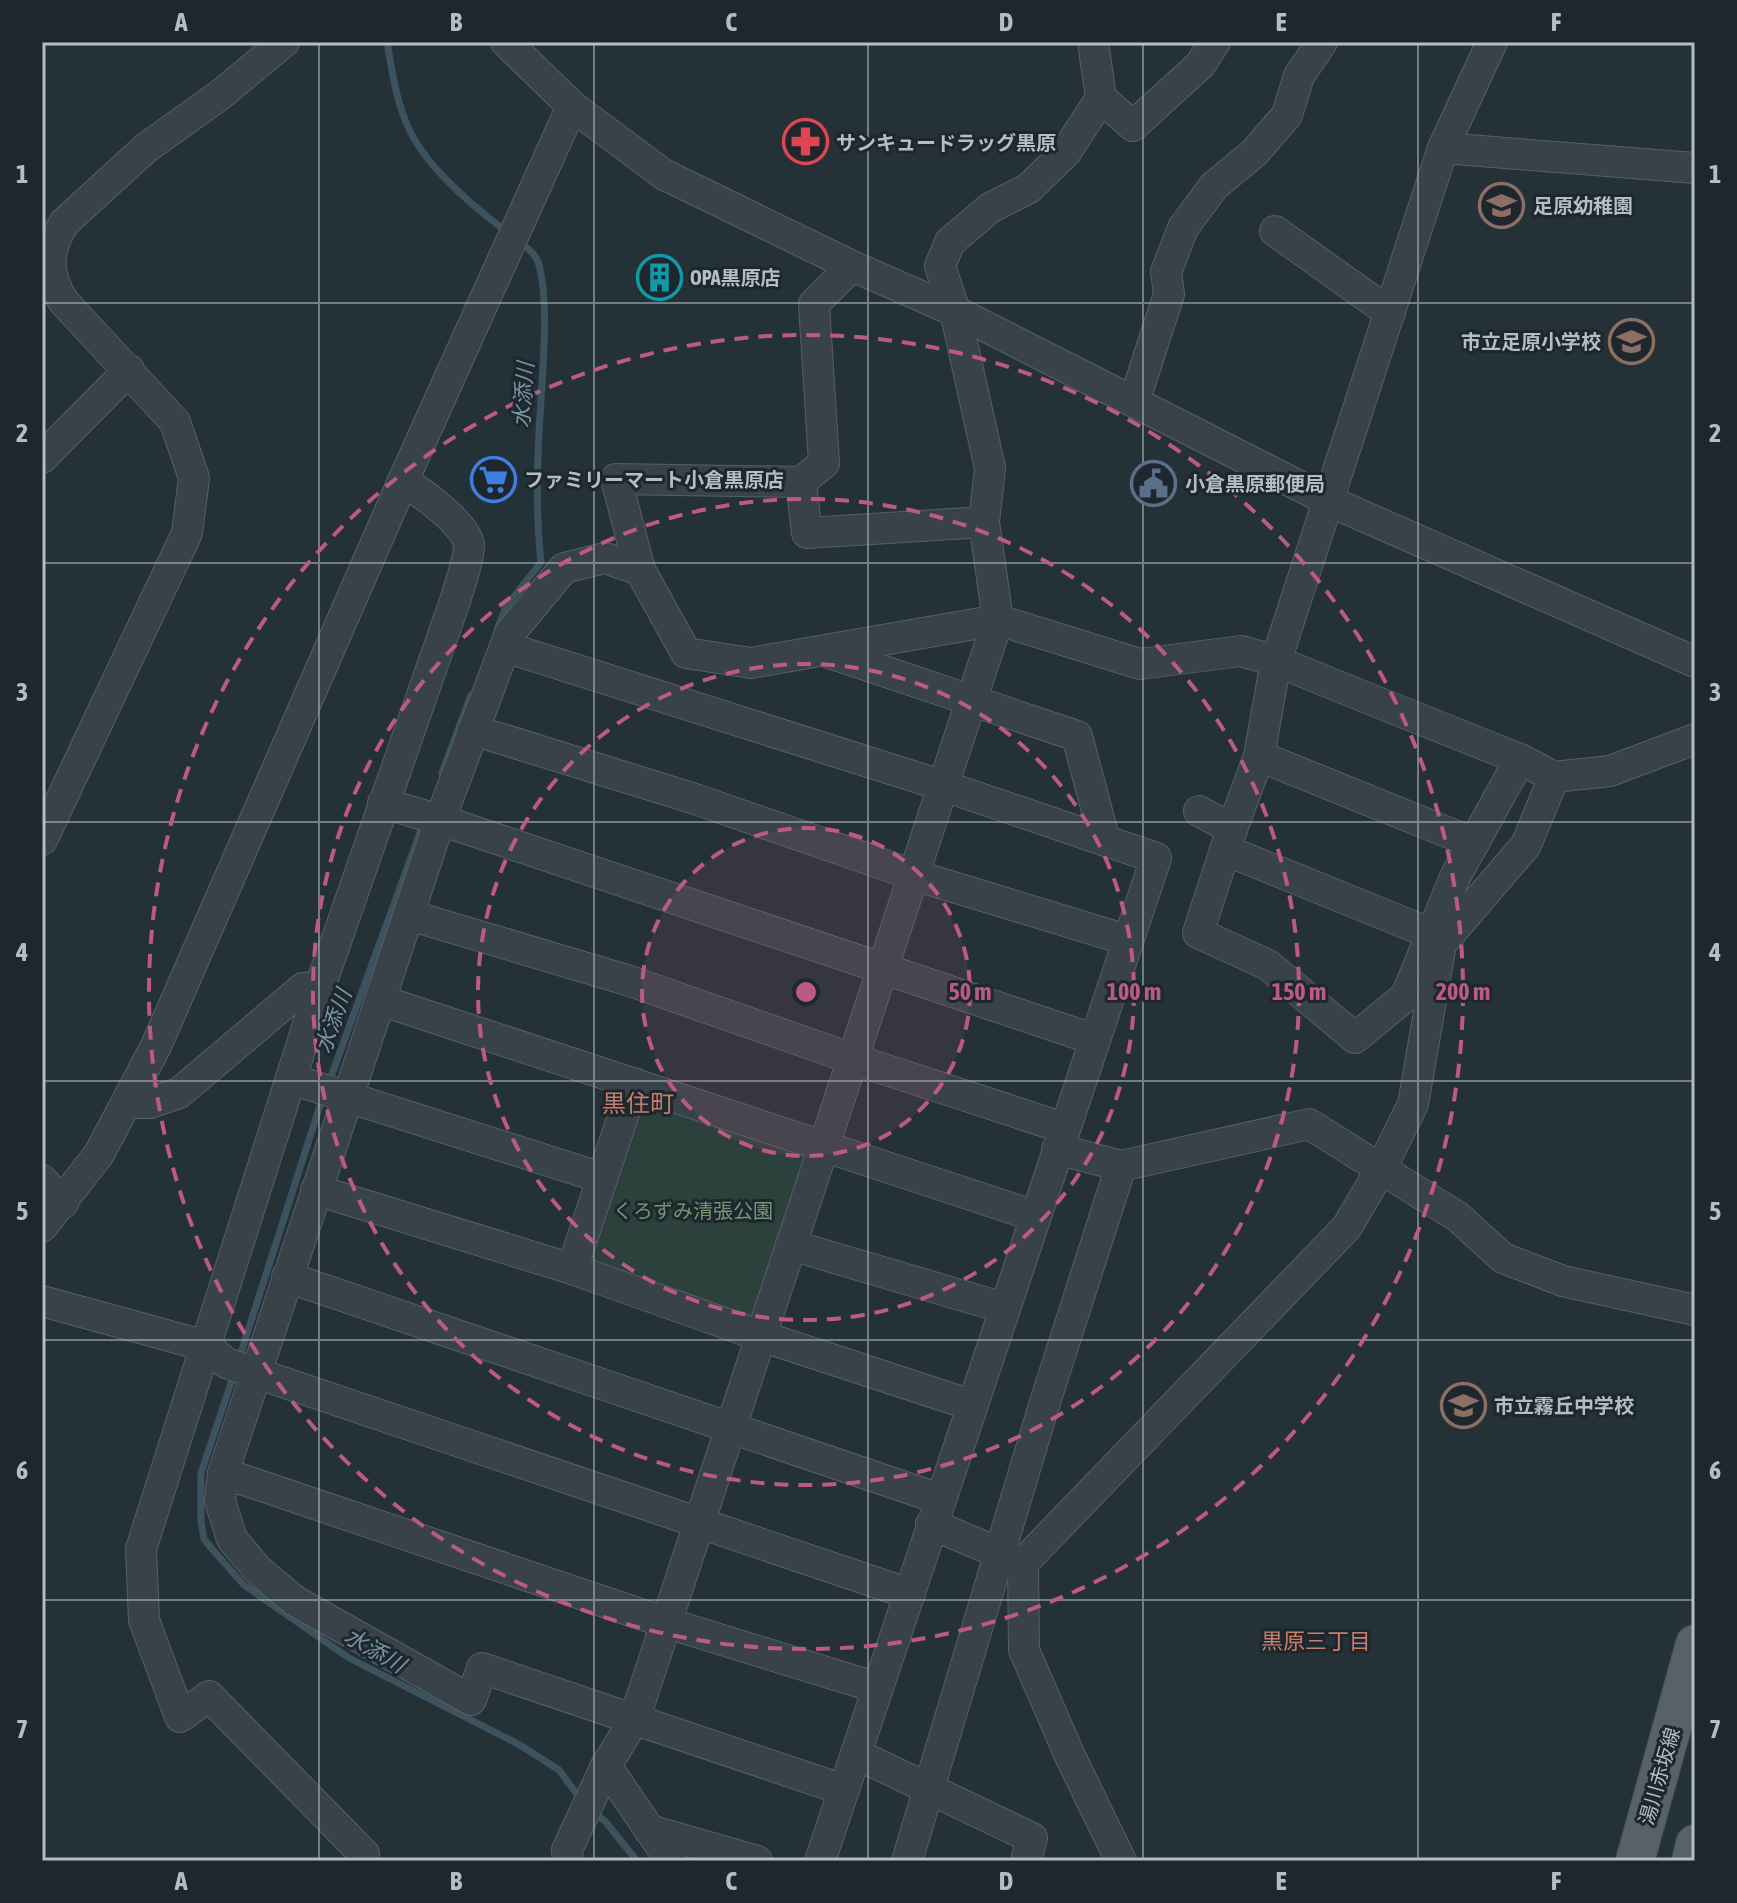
<svg xmlns="http://www.w3.org/2000/svg" width="1737" height="1903" viewBox="0 0 1737 1903" font-family="'Asap Condensed','Noto Sans JP',sans-serif">
  <style>
    .green { fill: #2d413c }
    .lines { fill: none; stroke-linecap: round; stroke-linejoin: round }
    .stream { stroke: #3c525e; stroke-width: 7 }
    .minor-casing { stroke: #566066; stroke-width: 32 }
    .major-casing { stroke: #444e54; stroke-width: 40 }
    .minor { stroke: #384248; stroke-width: 30 }
    .major { stroke: #566168; stroke-width: 38 }
    .grid { fill: none; stroke: #b3bdc4; stroke-width: 2; stroke-opacity: 0.55 }
    .ring { fill: none; stroke: #bc5a85; stroke-width: 4; stroke-dasharray: 14 10 }
    .labels { text-anchor: middle; dominant-baseline: central; stroke-width: 6; stroke-linejoin: round; paint-order: stroke }
    .poi-label { font-size: 20px; font-weight: bold; fill: #b3bdc4; stroke: #1d272d; text-anchor: start }
    .park-label { font-size: 20px; fill: #749774; stroke: #1d272d }
    .street-label { font-size: 20px; fill: #b3bdc4; stroke: #1d272d }
    .water-label { font-size: 22px; font-style: italic; fill: #7795a4; stroke: #1d272d }
    .neighbourhood-label { font-size: 22px; fill: #c67e6b; stroke: #1d272d }
    .quarter-label { font-size: 24px; fill: #c67e6b; stroke: #1d272d }
    .centre { fill: #bc5a85; stroke: #1d272d; stroke-width: 4 }
    .ring-label { font-size: 24px; text-anchor: middle; font-weight: bold; fill: #bc5a85; stroke: #1d272d; stroke-width: 6; stroke-linejoin: round; paint-order: stroke }
    .neatline { fill: none; stroke: #b3bdc4; stroke-width: 3 }
    .grid-label { font-size: 26px; text-anchor: middle; font-weight: bold; fill: #b3bdc4 }
  </style>
  <rect width="100%" height="100%" fill="#243137"/>
  <!-- green -->
  <polygon class="green" points="637,1097 808,1152 756,1326 585,1269"/>
  <g class="lines">
    <!-- stream -->
    <g class="stream">
      <path d="M387,42C392,72 397,106 411,133C429,169 475,208 507,232"/>
      <path d="M498,627L506,607L541,562C535,509 537,455 541,401C543,362 549,303 539,265C536,254 528,249 520,242"/>
      <polyline points="442,773 471,695"/>
      <polyline points="328,1085 421,830"/>
      <polyline points="239,1359 323,1096"/>
      <polyline points="234,1374 201,1473 201,1522 204,1539 212,1549 244,1585 349,1658 520,1745 559,1770 582,1801"/>
      <polyline points="593,1812 605,1821 637,1861"/>
    </g>
    <defs>
      <g id="minor">
        <polyline points="506,42 572,106 663,174 852,266 955,311 1329,501 1695,662"/>
        <polyline points="1101,98 1133,126 1200,65 1215,42"/>
        <polyline points="1443,148 1695,168"/>
        <polyline points="1275,231 1390,313"/>
        <polyline points="1134,402 1169,294 1166,272 1183,228 1214,186 1254,153 1287,115 1299,76 1322,42"/>
        <polyline points="42,458 129,370"/>
        <polyline points="801,482 824,463 814,304 852,266"/>
        <polyline points="640,570 616,479 801,482 807,533 984,522"/>
        <polyline points="505,647 944,786 1156,858 820,1861"/>
        <polyline points="824,651 1077,736 1105,841"/>
        <polyline points="473,730 695,799 914,875 1127,940"/>
        <polyline points="1259,756 1474,843"/>
        <polyline points="383,803 440,820 1093,1039"/>
        <polyline points="1199,811 1232,829 1259,756 1276,661 1443,148 1492,42"/>
        <polyline points="1232,829 1198,933 1268,965 1355,1038 1406,996 1455,877 1520,759"/>
        <path d="M42,840L187,533L194,478L175,422L64,302C46,274 46,250 65,222L146,148L220,95L284,42"/>
        <polyline points="1225,850 1432,934"/>
        <polyline points="409,915 630,981 853,1059 1064,1128"/>
        <polyline points="380,1000 1035,1216"/>
        <polyline points="291,1079 602,1178"/>
        <polyline points="634,1083 572,1269 761,1336 971,1405"/>
        <polyline points="128,1103 150,1103 179,1093 303,988 320,987"/>
        <polyline points="1057,1149 1121,1166 1309,1124 1458,1217 1503,1258 1563,1281 1695,1310"/>
        <polyline points="42,1180 63,1203"/>
        <polyline points="316,1190 572,1269"/>
        <polyline points="42,1227 99,1154 156,1046 403,481 572,106"/>
        <polyline points="791,1245 1004,1308"/>
        <polyline points="287,1277 940,1499"/>
        <polyline points="42,1301 206,1346 226,1363 910,1594"/>
        <polyline points="223,1473 220,1501 232,1539 258,1570 295,1601 471,1700 482,1668 844,1790"/>
        <polyline points="931,1524 1018,1561"/>
        <polyline points="878,1688 667,1623 223,1473 440,820 510,633 564,568 605,558 640,570 686,653 751,663 998,620 1140,664 1241,651 1276,661 1387,706 1520,759 1554,777 1610,771 1695,739"/>
        <polyline points="856,1754 1032,1838 1026,1861"/>
        <polyline points="606,1766 671,1861"/>
        <polyline points="649,1830 757,1861"/>
        <path d="M360,1861L364,1854L209,1696L180,1717L144,1620L141,1549L320,987L455,601C459,587 469,560 469,546C468,525 421,492 403,481"/>
        <polyline points="568,1861 567,1850 606,1766 634,1720 998,620 984,522 990,468 955,311 940,266 950,242 990,208 1029,188 1066,152 1101,98 1093,42"/>
        <polyline points="907,1861 1046,1399 1121,1166"/>
        <polyline points="1121,1861 1070,1756 1024,1650 1023,1563 1347,1227 1381,1169 1413,1104 1441,944 1526,845 1554,777"/>
      </g>
      <g id="major">
        <polyline points="1635,1861 1695,1644"/>
        <polyline points="1691,1861 1695,1844"/>
      </g>
    </defs>
    <!-- minor casing -->
    <use href="#minor" class="minor-casing"/>
    <!-- major casing -->
    <use href="#major" class="major-casing"/>
    <!-- minor -->
    <use href="#minor" class="minor"/>
    <!-- major -->
    <use href="#major" class="major"/>
  </g>
  <!-- grid -->
  <path class="grid" d="M319,42V1861M594,42V1861M868,42V1861M1143,42V1861M1418,42V1861M42,303H1695M42,563H1695M42,822H1695M42,1081H1695M42,1340H1695M42,1600H1695"/>
  <!-- distance rings -->
  <circle cx="806" cy="992" r="164" fill="#bc5a85" fill-opacity=".12"/>
  <g class="ring">
    <circle cx="806" cy="992" r="164"/>
    <circle cx="806" cy="992" r="328"/>
    <circle cx="806" cy="992" r="493"/>
    <circle cx="806" cy="992" r="657"/>
  </g>
  <!-- icons -->
  <defs>
    <symbol id="pharmacy-ring" viewBox="-11 -11 22 22"><circle r="9.5" fill="#1d272d" stroke="#e0444e" stroke-width="1.5"/><path d="M-2-6h4v4h4v4h-4v4h-4v-4h-4v-4h4Z" fill="#e0444e"/></symbol>
    <symbol id="school-ring" viewBox="-11 -11 22 22"><circle r="9.5" fill="#1d272d" stroke="#8d6e63" stroke-width="1.5"/><path d="M0-5L7-2L0 1L-7-2ZM-4 1L0 2.5L4 1V4Q0 6-4 4Z" fill="#8d6e63"/></symbol>
    <symbol id="building-ring" viewBox="-11 -11 22 22"><circle r="9.5" fill="#1d272d" stroke="#0f9aa8" stroke-width="1.5"/><path d="M-4-6H4V6H1V3H-1V6H-4ZM-2.5-4.3h1.7v1.8h-1.7ZM.8-4.3h1.7v1.8H.8ZM-2.5-1h1.7V.8h-1.7ZM.8-1h1.7V.8H.8Z" fill="#0f9aa8"/></symbol>
    <symbol id="supermarket-ring" viewBox="-11 -11 22 22"><circle r="9.5" fill="#1d272d" stroke="#3f7fe0" stroke-width="1.5"/><path d="M-6-5.5h2.5l.6 2H6L4.5 2H-2.5L-4.4-4H-6ZM-1.5 3.2a1.3 1.3 0 1 0 .1 0ZM3 3.2a1.3 1.3 0 1 0 .1 0Z" fill="#3f7fe0"/></symbol>
    <symbol id="civic-ring" viewBox="-11 -11 22 22"><circle r="9.5" fill="#1d272d" stroke="#5c6f8a" stroke-width="1.5"/><path d="M-.6-6.5H3V-4.5H.6V-3L4-1V1h2V6H-6V1h2V-1L-.6-3ZM-1.2 2.5V6h2.4V2.5Z" fill="#5c6f8a"/></symbol>
  </defs>
  <g fill-rule="evenodd">
    <use href="#pharmacy-ring" x="780" y="116" width="51" height="51"/>
    <use href="#school-ring" x="1476" y="180" width="51" height="51"/>
    <use href="#building-ring" x="634" y="252" width="51" height="51"/>
    <use href="#school-ring" x="1606" y="316" width="51" height="51"/>
    <use href="#supermarket-ring" x="468" y="454" width="51" height="51"/>
    <use href="#civic-ring" x="1128" y="458" width="51" height="51"/>
    <use href="#school-ring" x="1438" y="1380" width="51" height="51"/>
  </g>
  <g class="labels">
    <!-- poi labels -->
    <g class="poi-label">
      <text x="836" y="142">サンキュードラッグ黒原</text>
      <text x="1533" y="205">足原幼稚園</text>
      <text x="690" y="277">OPA黒原店</text>
      <text x="1601" y="341" text-anchor="end">市立足原小学校</text>
      <text x="524" y="479">ファミリーマート小倉黒原店</text>
      <text x="1185" y="483">小倉黒原郵便局</text>
      <text x="1494" y="1405">市立霧丘中学校</text>
    </g>
    <!-- park labels -->
    <g class="park-label">
      <text x="693" y="1210">くろずみ清張公園</text>
    </g>
    <!-- street labels -->
    <g class="street-label">
      <text transform="translate(1659 1776) rotate(-74)">湯川赤坂線</text>
    </g>
    <!-- water labels -->
    <g class="water-label">
      <text transform="translate(523 395) rotate(-86)">水添川</text>
      <text transform="translate(333 1021) rotate(-70)">水添川</text>
      <text transform="translate(375 1650) rotate(30)">水添川</text>
    </g>
    <!-- neighbourhood labels -->
    <g class="neighbourhood-label">
      <text x="1316" y="1641">黒原三丁目</text>
    </g>
    <!-- quarter labels -->
    <g class="quarter-label">
      <text x="638" y="1103">黒住町</text>
    </g>
  </g>
  <circle cx="806" cy="992" r="12" class="centre"/>
  <g class="ring-label">
    <text x="970" y="1000">50 m</text>
    <text x="1134" y="1000">100 m</text>
    <text x="1299" y="1000">150 m</text>
    <text x="1463" y="1000">200 m</text>
  </g>
  <!-- border -->
  <rect width="1737" height="1903" fill="none" stroke="#1d272d" stroke-width="88"/>
  <rect x="44" y="44" width="1649" height="1815" class="neatline"/>
  <g class="grid-label">
    <text x="181" y="31">A</text>
    <text x="456" y="31">B</text>
    <text x="731" y="31">C</text>
    <text x="1006" y="31">D</text>
    <text x="1281" y="31">E</text>
    <text x="1556" y="31">F</text>
    <text x="22" y="183">1</text>
    <text x="1715" y="183">1</text>
    <text x="22" y="442">2</text>
    <text x="1715" y="442">2</text>
    <text x="22" y="701">3</text>
    <text x="1715" y="701">3</text>
    <text x="22" y="961">4</text>
    <text x="1715" y="961">4</text>
    <text x="22" y="1220">5</text>
    <text x="1715" y="1220">5</text>
    <text x="22" y="1479">6</text>
    <text x="1715" y="1479">6</text>
    <text x="22" y="1738">7</text>
    <text x="1715" y="1738">7</text>
    <text x="181" y="1890">A</text>
    <text x="456" y="1890">B</text>
    <text x="731" y="1890">C</text>
    <text x="1006" y="1890">D</text>
    <text x="1281" y="1890">E</text>
    <text x="1556" y="1890">F</text>
  </g>
</svg>
